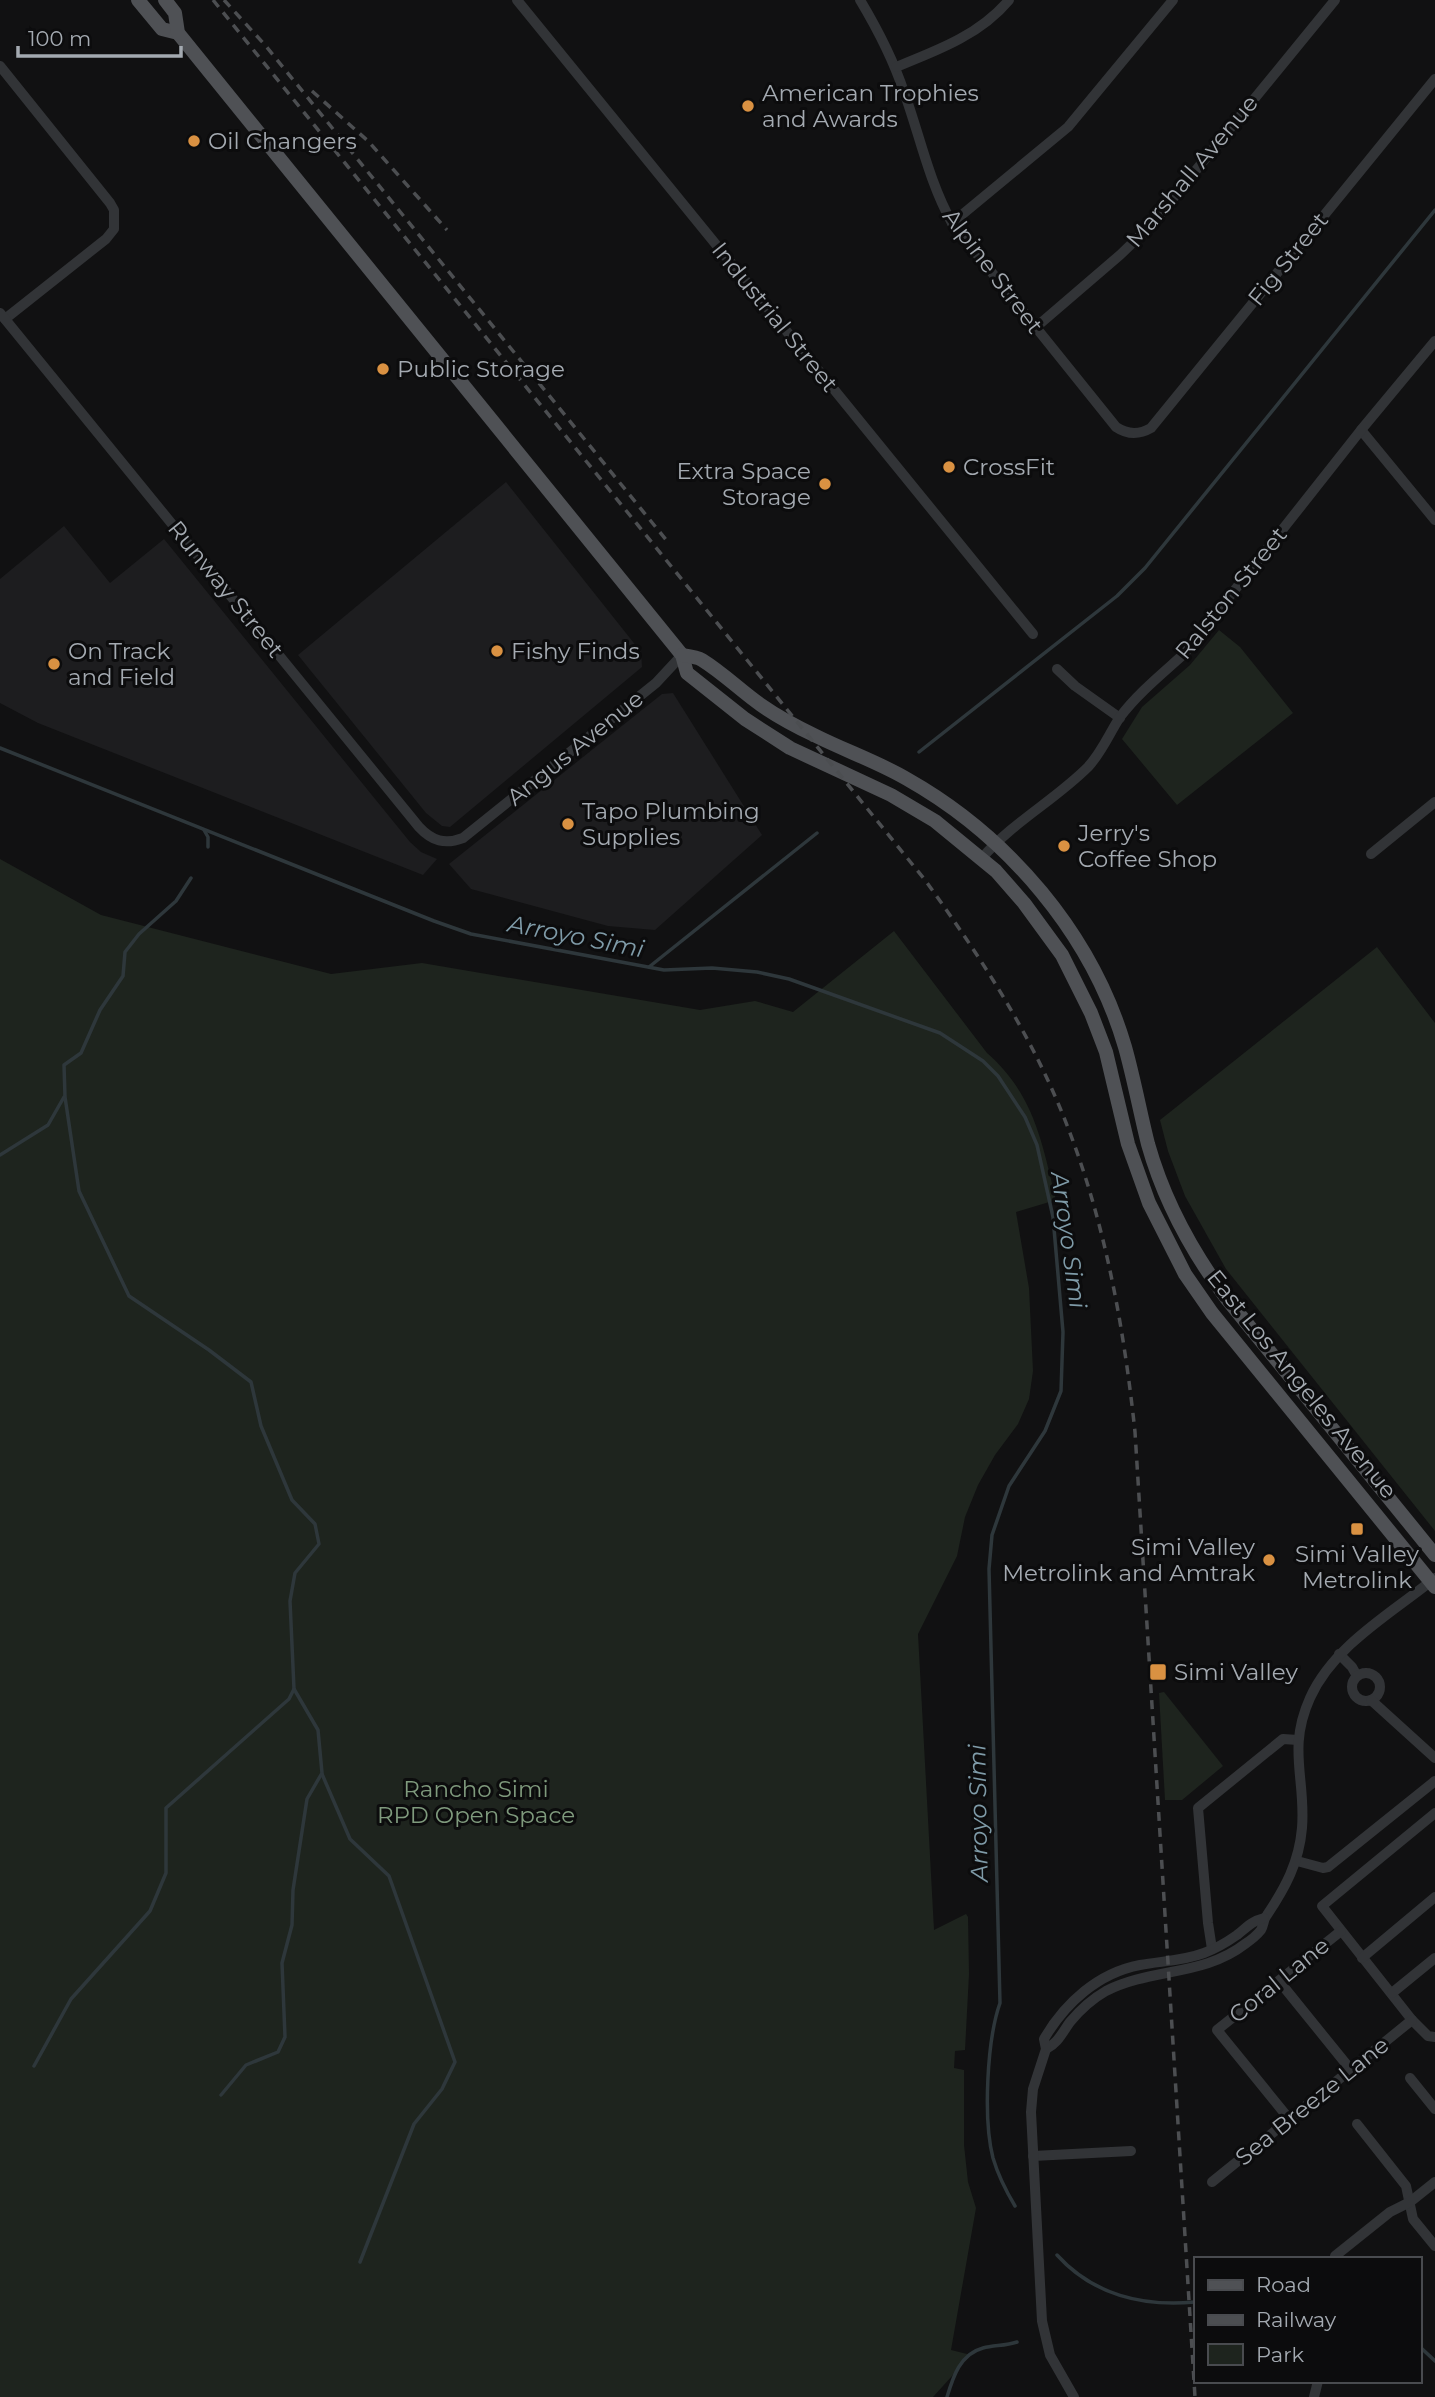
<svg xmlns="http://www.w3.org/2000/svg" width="1435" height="2397" viewBox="0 0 1435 2397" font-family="Montserrat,sans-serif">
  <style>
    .built { fill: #1d1d1f }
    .green { fill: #1e241e }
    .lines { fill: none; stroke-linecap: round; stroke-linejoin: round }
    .stream { stroke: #2e373b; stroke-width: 3.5 }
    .minor { stroke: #323437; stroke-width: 10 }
    .major { stroke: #4f5155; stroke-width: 14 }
    .rail { stroke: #4c4e51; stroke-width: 3.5; stroke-dasharray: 9 7; stroke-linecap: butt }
    .poi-dot { fill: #d99142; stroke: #0c0c0d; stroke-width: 2.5 }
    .labels { text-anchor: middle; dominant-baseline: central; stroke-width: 6; stroke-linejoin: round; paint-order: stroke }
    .poi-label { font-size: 23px; fill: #a4aab1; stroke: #0c0c0d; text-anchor: start }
    .street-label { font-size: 23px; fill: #a4aab1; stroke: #0c0c0d }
    .park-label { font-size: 23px; fill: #7f9a7d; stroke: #0c0c0d }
    .water-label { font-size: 24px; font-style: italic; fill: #7f9ba8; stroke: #0c0c0d }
  </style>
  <rect width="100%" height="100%" fill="#111112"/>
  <!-- built -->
  <g class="built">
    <polygon points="506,482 641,652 642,667 450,827 442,826 426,813 298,655"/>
    <polygon points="64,526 110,583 164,539 410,842 421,852 437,859 423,875 38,723 0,703 0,579"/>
    <polygon points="673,693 762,835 655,930 608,926 471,889 449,864 662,694"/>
  </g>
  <!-- green -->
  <g class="green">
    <polygon points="1219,630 1240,647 1293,713 1177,805 1122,739 1142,707 1190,665"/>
    <path d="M0,859L101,915L331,974L422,963L700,1010L755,1001L793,1012L894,931L987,1053C1034,1094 1042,1142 1056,1200L1016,1212L1029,1288L1033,1371L1029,1399L1018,1424L995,1455L978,1485L965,1517L957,1556L918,1634L934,1930L966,1914L968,1917L969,1974L965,2050L955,2051L954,2068L964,2070V2145L968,2182L976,2208L951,2350L971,2355L933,2397H0Z"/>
    <polygon points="1377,947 1435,1023 1435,1531 1226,1269 1185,1196 1168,1151 1160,1120"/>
    <polygon points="1164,1692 1223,1766 1182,1800 1165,1800 1159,1693"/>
  </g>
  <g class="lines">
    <!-- stream -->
    <g class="stream">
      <path d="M0,748L434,921L471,934L664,970L712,968L757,972L789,979L940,1033L983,1061L998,1076L1025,1117L1037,1145L1053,1217L1063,1332L1061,1391L1045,1431L1009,1486L992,1535L989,1569L1000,2003C987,2040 983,2119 993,2158C998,2175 1006,2191 1015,2206"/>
      <polyline points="919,752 1117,596 1145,568 1435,210"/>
      <polyline points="204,830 208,837 208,847"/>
      <polyline points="191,878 176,901 139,934 125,952 123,976 100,1010 81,1053 64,1065 65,1097 79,1191 129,1296 209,1350 251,1382 261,1426 292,1500 315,1524 319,1544 295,1573 290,1601 294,1689 318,1730 322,1773 307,1799 293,1890 292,1925 282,1963 285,2037 278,2052 246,2065 221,2095"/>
      <polyline points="649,967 817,833"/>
      <polyline points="0,1155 48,1125 64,1097"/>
      <polyline points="322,1774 350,1839 389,1876 455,2062 442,2089 414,2124 360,2262"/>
      <polyline points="34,2066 71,1999 150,1911 166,1873 166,1808 289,1699 294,1689"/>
      <path d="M1057,2255C1093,2295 1143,2307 1195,2302"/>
      <polyline points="1419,2346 1435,2361"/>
      <path d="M947,2397C953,2377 960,2354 983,2348C994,2345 1005,2346 1017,2342"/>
    </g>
    <!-- minor -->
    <g class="minor">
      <polyline points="517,0 1033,634"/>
      <path d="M860,0C878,30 893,59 904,92C920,136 929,182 952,223L1116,427C1128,435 1139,435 1151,428L1435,79"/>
      <polyline points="0,66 110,203 114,210 114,229 106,239 5,319"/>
      <path d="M896,67C936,51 980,35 1009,0"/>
      <polyline points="952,223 1068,127 1173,0"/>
      <path d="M0,313L419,827C432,841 445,845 463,838L656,683L682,655"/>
      <polyline points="1035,328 1120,255 1152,224 1335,0"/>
      <polyline points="1361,430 1435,520"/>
      <polyline points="1057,669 1075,686 1120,718"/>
      <polyline points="1371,854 1435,802"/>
      <path d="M982,858C1013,822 1055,800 1088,767C1102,752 1109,734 1120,717C1138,693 1163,673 1185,653L1361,430L1435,341"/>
      <polyline points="1339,1654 1352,1667 1357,1676"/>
      <circle cx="1366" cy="1687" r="14"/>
      <polyline points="1371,1700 1435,1758"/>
      <polyline points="1435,1813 1322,1906 1412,2020 1428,2036 1435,2037"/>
      <polyline points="1297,1861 1323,1868 1328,1867 1435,1781"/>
      <polyline points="1212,1949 1208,1923 1198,1808 1283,1739 1298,1740"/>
      <polyline points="1362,1958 1435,1897"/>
      <polyline points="1279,1981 1351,2070"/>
      <polyline points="1392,1993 1435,1958"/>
      <path d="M1046,2049C1058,2043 1062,2033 1070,2022C1080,2010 1092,1999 1106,1991C1151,1968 1204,1976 1245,1944C1251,1940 1257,1935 1261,1930C1264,1925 1263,1920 1267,1915C1285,1888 1299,1863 1302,1828C1306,1779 1287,1749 1310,1698C1334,1645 1392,1613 1435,1578"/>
      <polyline points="1410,2078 1435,2109"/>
      <polyline points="1290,2120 1217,2030 1341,1931"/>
      <polyline points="1357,2124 1406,2186 1413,2219 1435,2246"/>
      <polyline points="1033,2156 1131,2151"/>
      <polyline points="1212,2182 1412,2020"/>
      <polyline points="1335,2256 1390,2212 1410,2202 1435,2182"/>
      <path d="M1074,2397L1050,2355L1042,2321L1031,2112L1033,2089L1046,2049L1044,2039C1065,2003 1098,1973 1140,1965C1161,1961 1183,1961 1204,1953C1215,1949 1227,1942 1237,1935C1247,1927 1252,1921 1264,1918"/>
      <polyline points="1314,2397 1318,2381"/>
    </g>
    <!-- major -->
    <g class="major">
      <polyline points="138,0 162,29 178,33"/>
      <polyline points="165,0 175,13 178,33 682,655 687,673 745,719 790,748 891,795 935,821 996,871 1024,903 1062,955 1091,1013 1106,1052 1128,1144 1149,1203 1185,1274 1212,1313 1435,1587"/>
      <path d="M682,655C689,656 697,657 702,660C723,673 741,691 761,705C778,717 797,727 816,736C846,751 878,762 907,779C1008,836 1092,934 1125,1047C1134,1079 1140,1112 1148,1144C1164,1201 1192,1252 1227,1299L1435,1555"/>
    </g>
    <!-- rail -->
    <g class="rail">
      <path d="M213,0L925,880C964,934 1002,990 1033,1050C1095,1169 1121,1300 1135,1432L1195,2397"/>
      <polyline points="224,0 265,45 667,541"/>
      <polyline points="312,91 368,141 447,230"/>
    </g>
  </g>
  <!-- markers -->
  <g class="poi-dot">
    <circle cx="748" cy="106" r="7"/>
    <circle cx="194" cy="141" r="7"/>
    <circle cx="383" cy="369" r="7"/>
    <circle cx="949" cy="467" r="7"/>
    <circle cx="825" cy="484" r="7"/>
    <circle cx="497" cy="651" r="7"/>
    <circle cx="54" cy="664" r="7"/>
    <circle cx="568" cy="824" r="7"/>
    <circle cx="1064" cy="846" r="7"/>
    <rect x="1350" y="1522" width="14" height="14" rx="3.5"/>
    <circle cx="1269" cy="1560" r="7"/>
    <rect x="1149" y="1663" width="18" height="18" rx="3.5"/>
  </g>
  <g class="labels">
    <!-- poi labels -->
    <g class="poi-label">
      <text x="762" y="93">American Trophies<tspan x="762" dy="26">and Awards</tspan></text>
      <text x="208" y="141">Oil Changers</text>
      <text x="397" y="369">Public Storage</text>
      <text x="963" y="467">CrossFit</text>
      <text x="811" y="471" text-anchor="end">Extra Space<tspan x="811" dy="26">Storage</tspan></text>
      <text x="68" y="651">On Track<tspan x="68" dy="26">and Field</tspan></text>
      <text x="511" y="651">Fishy Finds</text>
      <text x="582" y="811">Tapo Plumbing<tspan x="582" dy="26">Supplies</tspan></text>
      <text x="1078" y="833">Jerry's<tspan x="1078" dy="26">Coffee Shop</tspan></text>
      <text x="1255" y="1547" text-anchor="end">Simi Valley<tspan x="1255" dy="26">Metrolink and Amtrak</tspan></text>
      <text x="1357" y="1554" text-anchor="middle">Simi Valley<tspan x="1357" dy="26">Metrolink</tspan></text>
      <text x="1174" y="1672">Simi Valley</text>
    </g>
    <!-- street labels -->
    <g class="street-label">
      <text transform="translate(1192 171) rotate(-50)">Marshall Avenue</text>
      <text transform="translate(1288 259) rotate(-51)">Fig Street</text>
      <text transform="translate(993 271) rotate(53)">Alpine Street</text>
      <text transform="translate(775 317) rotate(51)">Industrial Street</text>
      <text transform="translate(226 589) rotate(51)">Runway Street</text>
      <text transform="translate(1231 593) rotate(-51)">Ralston Street</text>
      <text transform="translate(575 748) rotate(-39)">Angus Avenue</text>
      <text transform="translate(1302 1384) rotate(51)">East Los Angeles Avenue</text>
      <text transform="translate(1279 1980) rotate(-39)">Coral Lane</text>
      <text transform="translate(1312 2101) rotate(-39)">Sea Breeze Lane</text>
    </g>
    <!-- park labels -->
    <g class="park-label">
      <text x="476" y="1789">Rancho Simi<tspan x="476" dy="26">RPD Open Space</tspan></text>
    </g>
    <!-- water labels -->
    <g class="water-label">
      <text transform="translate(576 936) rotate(11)">Arroyo Simi</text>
      <text transform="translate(1069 1240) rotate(82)">Arroyo Simi</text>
      <text transform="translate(978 1813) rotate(-91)">Arroyo Simi</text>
    </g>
  </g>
  <!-- legend -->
  <rect x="1194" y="2257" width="228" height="126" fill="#0c0c0d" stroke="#494b4f" stroke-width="2"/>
  <rect x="1208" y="2280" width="35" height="10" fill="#4f5155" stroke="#494b4f" stroke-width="2"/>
  <text x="1256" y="2292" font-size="21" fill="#a4aab1">Road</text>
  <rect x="1208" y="2315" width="35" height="10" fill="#4c4e51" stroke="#494b4f" stroke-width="2"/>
  <text x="1256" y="2327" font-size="21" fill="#a4aab1">Railway</text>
  <rect x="1208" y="2344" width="35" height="21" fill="#1e241e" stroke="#494b4f" stroke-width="2"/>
  <text x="1256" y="2362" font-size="21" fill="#a4aab1">Park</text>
  <!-- scale -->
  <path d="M18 46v10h163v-10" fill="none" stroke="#a4aab1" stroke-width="3.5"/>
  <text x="28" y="46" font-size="21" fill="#a4aab1" stroke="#0c0c0d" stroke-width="5" paint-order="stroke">100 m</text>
</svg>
